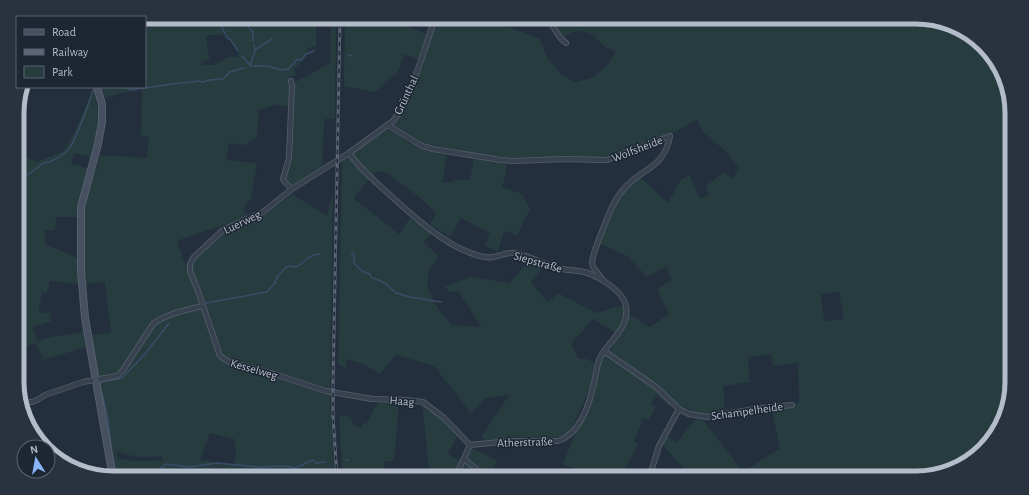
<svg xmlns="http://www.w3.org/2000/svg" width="1029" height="495" viewBox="0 0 1029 495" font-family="'Alegreya Sans',sans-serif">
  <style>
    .green { fill: #263c3f; fill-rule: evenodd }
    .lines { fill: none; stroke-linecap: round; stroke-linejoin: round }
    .stream { stroke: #394c67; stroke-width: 1.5 }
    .street-casing { stroke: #565f6c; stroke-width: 6 }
    .secondary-casing { stroke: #565f6c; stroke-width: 8 }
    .street { stroke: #38414e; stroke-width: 4.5 }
    .secondary { stroke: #465061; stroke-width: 6 }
    .rail-casing { stroke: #5a6575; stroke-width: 3 }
    .rail { stroke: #1d2633; stroke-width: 1.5; stroke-dasharray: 4.5; stroke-linecap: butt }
    .labels { text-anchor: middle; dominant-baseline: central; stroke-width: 3; stroke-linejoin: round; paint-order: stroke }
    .street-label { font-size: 12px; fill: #b4bcc9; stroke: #1d2633 }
    .rim { fill: none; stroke: #b4bcc9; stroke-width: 5 }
  </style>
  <rect width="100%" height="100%" fill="#242f3e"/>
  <!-- green -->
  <g class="green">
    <path d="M145,17H316V46L307,48L308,55L294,69L296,74L290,78L294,83L330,63L331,17H336L335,119H324L322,166L293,185L285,180C294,153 293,112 294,83L290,84L288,106L274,105L259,110L257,137L246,145L229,143L226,160L257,163L251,198L243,209L248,217C225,226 200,232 177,241L185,264L192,265L195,259L218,236L229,229L263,216L292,194L327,216L333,191L330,402L335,478H115L98,383L101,381L99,377L92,335L111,333L105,282L79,284L50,281L47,293L42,292L38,312L50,313L51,321L32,327L37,341L52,337L84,332L86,347L43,360L36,343L18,349L17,150L36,162L62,152L70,141L94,89C101,117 98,129 91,157L74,153L71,164L97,170L99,155L147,158L149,137L141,136L142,89L134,90L105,98L102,87H145ZM224,33L239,53L237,57H228L215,65H203V61L210,60L207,50L208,49L206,35H221ZM56,217H77V258L45,244V230H55ZM210,433L234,439L236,455L234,465L200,460ZM117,452C132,457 147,458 162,456L163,461H132L117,458Z"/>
    <path d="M345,17H401L399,23L431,36L437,17H484L540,39L547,57L560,74L575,82L594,77L607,66L616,52L605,47L590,33L581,31L572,32L566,36L562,34L552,17H916L958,27L992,55L1011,101L1012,382L1002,424L969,462L922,478H692L663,445L667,436L677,443L695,419L703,420L743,472L780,448L771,407L799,403L798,362L773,366L771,354L748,357L750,382L723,386L725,412C713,415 705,416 693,413L692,410L680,406L671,407L655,395L651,404L656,407L649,420L643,418L634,442L638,444L620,478H597L563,464L574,436L594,396L601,360L610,351L619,336L627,323L629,314L650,327L669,314L657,289L672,279L666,267L647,277L627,256L600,244L613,210L625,191L640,177L668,203L681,180L689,175L700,199L709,194L706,186L724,172L732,178L740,168L724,150L704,133L697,120L669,135L608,158L564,157L515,158L476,154L423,143L395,125L423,62L404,54L398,72L375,92L344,86ZM839,291L844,319L824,321L821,294Z"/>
    <path d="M388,130C398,133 404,140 413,145C423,152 435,153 447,155L442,182H453L454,180H470L474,158L506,164V173L502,187L522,194L530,209L517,235L504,231L498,252L485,245L490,233L461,218L450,237L430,224L436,214L422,199L386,172L376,171L353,198L399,234L410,218L432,234L423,242L439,256L429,270L427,283L434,303L452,325L482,327L459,293L455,291L449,292L445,287L471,277L509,283L528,262L544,267L531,282L548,303L558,293L596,313L624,305C624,318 624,323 616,333L593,319L571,344L579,359H587L594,363L591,386L570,432L557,437L542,438L521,437L486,440L481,437L509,395L486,398L471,413L434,366L396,355L380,374L363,364L347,359L346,368L338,364L342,161L382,132Z"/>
    <polygon points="379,401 399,403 394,461 385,461 384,475 389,478 343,478 339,415 351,417 353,424 361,428 363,423 366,424"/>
    <polygon points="422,404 442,419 457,437 448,454 466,465 471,448 497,460 490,478 430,478"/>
  </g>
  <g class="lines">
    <!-- stream -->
    <g class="stream">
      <polyline points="220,17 219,24 221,25 227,38 231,40 238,51"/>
      <polyline points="247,25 253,32 253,41"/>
      <polyline points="255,50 272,39"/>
      <polyline points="348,55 352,56"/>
      <polyline points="242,56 250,65"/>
      <polyline points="250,66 268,66 281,70 288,69 298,59 301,60 306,54 314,51"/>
      <polyline points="250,66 255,51 254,45"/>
      <polyline points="126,87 130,90 173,84 199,81 203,82 210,80 223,79 230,72 244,68"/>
      <path d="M17,180C24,179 35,169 41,165C44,162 45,163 49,162C55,161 63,154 68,150C74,145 90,100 93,90"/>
      <polyline points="351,254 354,254 354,263 362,271 370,274 371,277 385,283 396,293 410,297 441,302"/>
      <path d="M206,303L267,292L275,283L277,277L285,268L289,266L296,267C306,262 307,255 320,254"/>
      <polyline points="100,389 100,384 101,382 122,378 145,354 169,323"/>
      <polyline points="101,389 108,419 112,452"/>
      <polyline points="113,458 116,474 142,478"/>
      <polyline points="346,460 348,460"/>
      <polyline points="143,478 150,477 166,464 189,467 217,463 258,467 286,466 295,468 313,460 316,463 326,462"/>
    </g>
    <defs>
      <g id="street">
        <path d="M435,17C428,40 421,62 412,85C407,97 402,110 393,121L349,153L292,189L263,212L223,230L194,257L190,264V271L198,291L220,356L229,362L277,375L326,391L372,399L407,400L423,402L444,418L470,445"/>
        <path d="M546,17C554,25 556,36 566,43"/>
        <polyline points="291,81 292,86 289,158 283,179 284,181 292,189"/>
        <polyline points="388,125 422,146 433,149 501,160 514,161 563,159 607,160 670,136"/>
        <path d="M349,153C358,166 369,176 380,186C403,207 434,236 461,249C471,253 483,259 493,257C500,256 506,252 514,253C529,255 542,264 557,268C564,270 573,270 580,271C596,274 623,290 626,306C630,327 610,340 601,356C598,361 597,367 596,373C592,396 583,433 558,441H510L470,445"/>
        <path d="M603,280L593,267L592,262C593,254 596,247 599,239C606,222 611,204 623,190C640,168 664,170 670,136"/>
        <polyline points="604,351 656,387 679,409 689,414 707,417 761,408 792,405"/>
        <path d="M21,402H32L37,400L45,395L83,382L117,376L123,370L153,324C167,313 187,310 203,306"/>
        <polyline points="464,459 487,478"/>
        <polyline points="455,478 470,445"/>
        <polyline points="649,478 659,446 679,409"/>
      </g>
      <polyline id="secondary" points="97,87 102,104 102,122 98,144 81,207 81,271 85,318 113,478"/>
    </defs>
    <!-- street casing -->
    <use href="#street" class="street-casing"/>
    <!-- secondary casing -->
    <use href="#secondary" class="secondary-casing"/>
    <!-- street -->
    <use href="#street" class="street"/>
    <!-- secondary -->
    <use href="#secondary" class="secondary"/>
    <defs>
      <polyline id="rail" points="337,478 333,416 333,383 340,17"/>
    </defs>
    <!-- rail casing -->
    <use href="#rail" class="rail-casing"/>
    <!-- rail -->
    <use href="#rail" class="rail"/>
  </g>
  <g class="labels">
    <!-- street labels -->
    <g class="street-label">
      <text transform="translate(406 95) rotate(-65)">Grünthal</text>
      <text transform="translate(637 149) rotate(-21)">Wolfsheide</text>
      <text transform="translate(242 222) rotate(-26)">Luerweg</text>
      <text transform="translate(538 262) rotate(16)">Siepstraße</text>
      <text transform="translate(254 369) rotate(16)">Kesselweg</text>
      <text transform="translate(402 401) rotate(4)">Haag</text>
      <text transform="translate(747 411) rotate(-8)">Schampelheide</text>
      <text transform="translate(525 442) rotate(-2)">Atherstraße</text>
    </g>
  </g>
  <!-- crop -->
  <path d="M0 0H1029V495H0ZM113 24H916A89 89 0 0 1 1005 113V382A89 89 0 0 1 916 471H113A89 89 0 0 1 24 382V113A89 89 0 0 1 113 24Z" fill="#29323f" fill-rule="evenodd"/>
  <path class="rim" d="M113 24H916A89 89 0 0 1 1005 113V382A89 89 0 0 1 916 471H113A89 89 0 0 1 24 382V113A89 89 0 0 1 113 24Z"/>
  <!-- legend -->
  <rect x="16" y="16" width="130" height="72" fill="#1d2633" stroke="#59626f"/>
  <rect x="24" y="29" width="20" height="6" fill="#465061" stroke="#59626f"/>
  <text x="52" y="36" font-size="12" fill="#b4bcc9">Road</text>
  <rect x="24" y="49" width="20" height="6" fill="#5a6575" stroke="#59626f"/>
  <text x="52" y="56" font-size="12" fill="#b4bcc9">Railway</text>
  <rect x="24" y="66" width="20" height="12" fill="#263c3f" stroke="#59626f"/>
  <text x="52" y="76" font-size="12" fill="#b4bcc9">Park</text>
  <!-- north arrow -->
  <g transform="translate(36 459) rotate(349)"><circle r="19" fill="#1d2633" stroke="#59626f"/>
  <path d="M0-3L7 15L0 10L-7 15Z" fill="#8ab4f8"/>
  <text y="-6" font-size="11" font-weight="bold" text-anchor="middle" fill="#b4bcc9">N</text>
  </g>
</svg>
